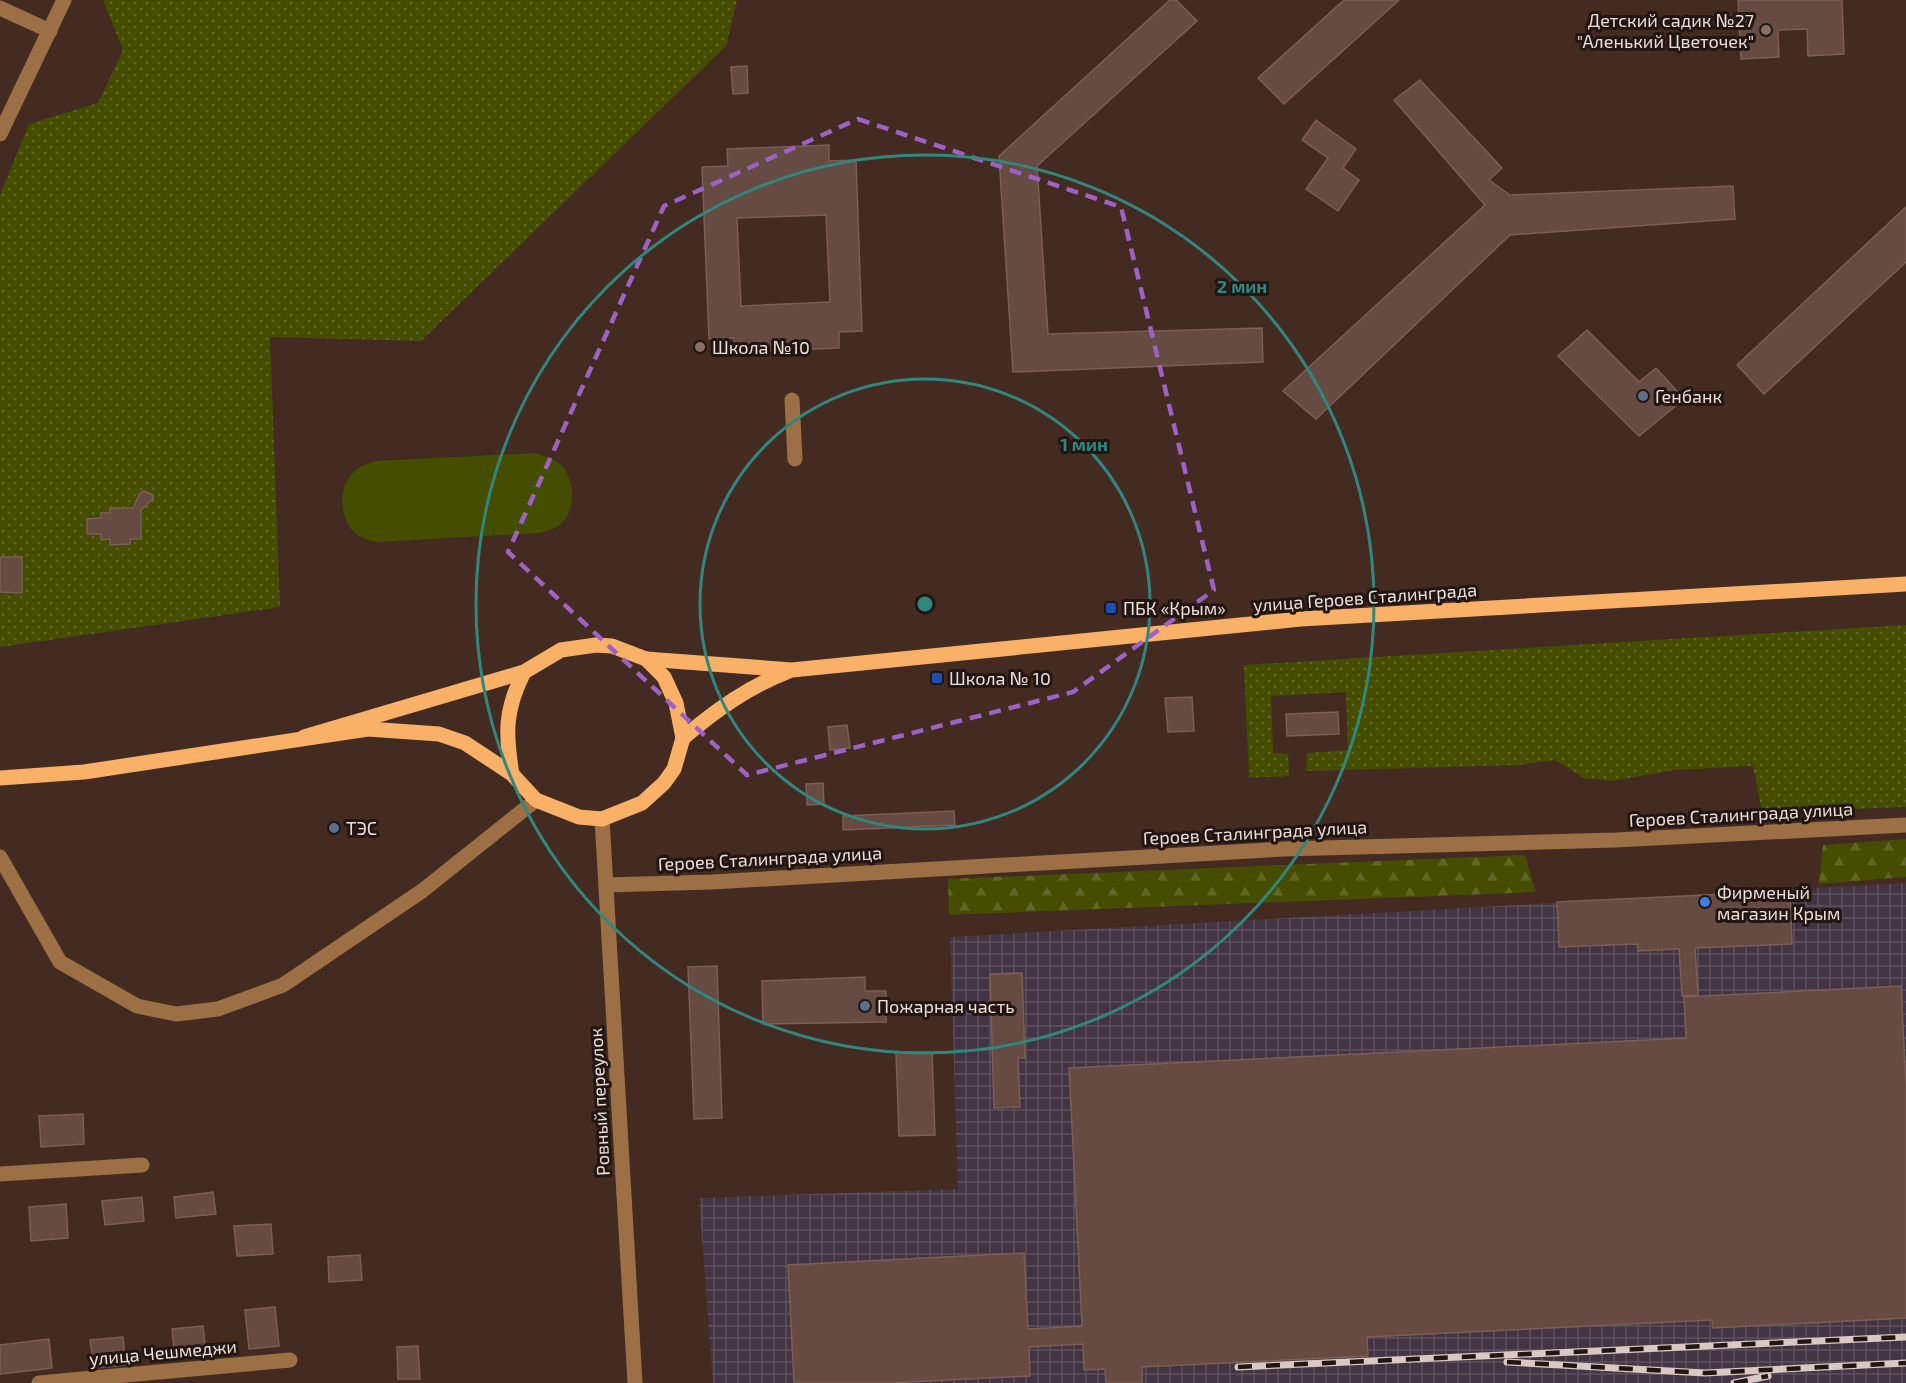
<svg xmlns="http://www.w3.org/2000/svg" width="1906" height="1383" viewBox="0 0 1906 1383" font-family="'Exo 2',sans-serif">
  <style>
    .industrial { fill: url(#industrial-grid) }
    .forest { fill: url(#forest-firs) }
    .park { fill: url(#park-dots) }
    .garden { fill: #454d00 }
    .building { fill: #664b42; stroke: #7b5e56; stroke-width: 1.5; fill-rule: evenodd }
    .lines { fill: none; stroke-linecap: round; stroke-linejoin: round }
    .minor { stroke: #9c7044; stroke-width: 15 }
    .major { stroke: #f9b168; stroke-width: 15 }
    .rail-casing { stroke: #dac8c2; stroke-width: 7 }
    .rail { stroke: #211612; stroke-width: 4.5; stroke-dasharray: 14; stroke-linecap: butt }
    .marked { fill: none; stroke: #9e61c6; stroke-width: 4.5; stroke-dasharray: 12 8; stroke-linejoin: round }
    .ring { fill: none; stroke: #31867e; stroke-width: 3 }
    .education-dot { fill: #8d6e63; stroke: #211612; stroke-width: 2 }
    .service-dot { fill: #5c6f8a; stroke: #211612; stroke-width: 2 }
    .transit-dot { fill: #1a4fb4; stroke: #211612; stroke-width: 2 }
    .shop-dot { fill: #3f7fe0; stroke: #211612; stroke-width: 2 }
    .labels { text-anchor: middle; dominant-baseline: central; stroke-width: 6; stroke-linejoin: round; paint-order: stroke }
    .poi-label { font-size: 18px; fill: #efded8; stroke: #211612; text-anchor: start }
    .street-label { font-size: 18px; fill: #efded8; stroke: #211612 }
    .centre { fill: #31867e; stroke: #211612; stroke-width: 3 }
    .ring-label { font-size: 18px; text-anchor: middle; font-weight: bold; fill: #31867e; stroke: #211612; stroke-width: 6; stroke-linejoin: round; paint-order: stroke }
  </style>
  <defs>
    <pattern id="industrial-grid" width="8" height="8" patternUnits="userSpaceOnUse" patternTransform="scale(1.5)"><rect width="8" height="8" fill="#423442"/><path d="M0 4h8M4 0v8" fill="none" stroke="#5e515d"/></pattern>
    <pattern id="forest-firs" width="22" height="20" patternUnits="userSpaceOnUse" patternTransform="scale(1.5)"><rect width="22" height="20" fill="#454d00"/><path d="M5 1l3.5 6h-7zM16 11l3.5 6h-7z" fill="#606624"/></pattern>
    <pattern id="park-dots" width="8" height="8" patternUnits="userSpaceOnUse" patternTransform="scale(1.5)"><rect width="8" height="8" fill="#454d00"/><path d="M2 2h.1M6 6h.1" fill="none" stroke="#606624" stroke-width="1.8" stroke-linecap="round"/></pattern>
  </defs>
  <rect width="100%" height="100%" fill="#432b21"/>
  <!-- industrial -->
  <polygon class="industrial" points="1906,883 1906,1383 713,1383 699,1198 958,1189 950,937"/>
  <!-- forest -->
  <g class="forest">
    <polygon points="1906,839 1906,877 1819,884 1823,845"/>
    <polygon points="1525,855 1536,892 949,915 948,879"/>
  </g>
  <!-- park -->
  <g class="park">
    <polygon points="103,0 737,0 726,46 421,341 270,337 280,607 0,647 0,195 29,124 98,103 123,50"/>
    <polygon points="1906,625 1906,807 1762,812 1753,766 1675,770 1611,781 1584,778 1555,760 1519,765 1306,771 1307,753 1348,750 1346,692 1271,696 1273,753 1288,754 1289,776 1249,778 1244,665"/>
  </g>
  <!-- garden -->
  <path class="garden" d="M534,453C543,456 553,458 560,464C576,479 577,514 557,527C552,530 545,531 539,533L378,542C369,540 359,538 353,531C337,513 339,482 358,468C363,465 370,463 375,461Z"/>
  <!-- building -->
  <g class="building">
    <polygon points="1170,0 1176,0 1197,21 1037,166 1048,334 1262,328 1263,362 1013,372 999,156"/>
    <polygon points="1344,0 1399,0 1284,104 1258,78"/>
    <polygon points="1738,0 1842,0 1844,54 1808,56 1807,29 1778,30 1779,57 1741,59"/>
    <polygon points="747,66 748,93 733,94 731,67"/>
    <polygon points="1420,80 1502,168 1489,180 1510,195 1733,186 1735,219 1510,235 1316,419 1283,391 1485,205 1394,100"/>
    <polygon points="1316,120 1356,149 1343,168 1359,180 1338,211 1306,189 1328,158 1302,140"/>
    <path d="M829,145V161L856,160L862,331L839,332V348L735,352L734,338L709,339L702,167L728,166L727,149ZM826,215L830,302L741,306L737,218Z"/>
    <polygon points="1906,207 1906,262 1764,394 1737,365"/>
    <polygon points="1587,330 1639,382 1656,368 1684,399 1639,436 1558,356"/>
    <polygon points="144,491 153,495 153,499 141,510 141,539 130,539 130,544 110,545 110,539 101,540 101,534 87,534 87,519 101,518 101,513 110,513 110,508 133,508 140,493"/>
    <polygon points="0,557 22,557 22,593 0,592"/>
    <polygon points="1192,697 1194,731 1168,732 1165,698"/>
    <polygon points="1338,712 1339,734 1287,736 1286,714"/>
    <polygon points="847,725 850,748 830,750 828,727"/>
    <polygon points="823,783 824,804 807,805 806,784"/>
    <polygon points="954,811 955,825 843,830 843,816"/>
    <polygon points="1790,891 1792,944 1695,948 1698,995 1682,996 1679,949 1638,951 1637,944 1559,947 1557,902"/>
    <polygon points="717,966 722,1118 694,1119 688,967"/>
    <polygon points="1022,973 1025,1058 1018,1058 1020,1107 994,1108 990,974"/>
    <polygon points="865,977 865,991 886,991 886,1022 763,1024 762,981"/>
    <polygon points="1901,986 1906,1087 1906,1318 1713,1328 1712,1320 1367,1337 1368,1356 1142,1367 1142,1383 1106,1383 1105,1369 1084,1370 1083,1344 1029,1347 1030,1376 888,1383 794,1383 788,1265 1024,1253 1028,1329 1082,1326 1069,1068 1686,1038 1684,997"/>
    <polygon points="932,1052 935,1135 899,1136 896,1053"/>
    <polygon points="83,1114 84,1144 41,1147 39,1116"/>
    <polygon points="213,1192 216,1214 176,1218 174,1197"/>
    <polygon points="142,1197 144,1221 105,1225 102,1201"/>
    <polygon points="66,1204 68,1238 31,1241 29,1207"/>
    <polygon points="271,1224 273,1254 237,1256 234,1226"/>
    <polygon points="360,1255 362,1280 329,1282 328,1257"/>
    <polygon points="275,1307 279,1346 249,1349 245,1310"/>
    <polygon points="203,1326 206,1354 175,1358 172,1329"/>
    <polygon points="123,1337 126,1365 94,1368 90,1340"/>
    <polygon points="49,1339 52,1368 0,1374 0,1345"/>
    <polygon points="418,1346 420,1379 398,1379 397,1347"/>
  </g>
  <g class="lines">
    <!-- minor -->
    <g class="minor">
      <polyline points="0,8 50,31"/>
      <polyline points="0,134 64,0"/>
      <polyline points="792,400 795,459"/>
      <polyline points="602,819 635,1383"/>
      <polyline points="0,857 60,962 137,1006 176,1014 218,1009 283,985 422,891 536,800"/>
      <polyline points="606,885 712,882 1284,849 1616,840 1906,825"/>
      <polyline points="0,1174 142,1165"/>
      <polyline points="39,1383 290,1360"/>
    </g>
    <!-- major -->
    <g class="major">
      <polyline points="646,659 792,670 1301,619 1906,584"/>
      <path d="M683,738C716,710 748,687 789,671"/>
      <path d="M512,774C505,732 505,710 524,672"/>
      <polyline points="0,778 84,772 368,729 439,734 465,743 512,774 536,800 579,817 602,819 642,803 664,783 674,769 683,738 676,703 664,677 646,659 612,646 596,645 561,650 524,672 304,737"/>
    </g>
    <defs>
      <g id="rail">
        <polyline points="1507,1362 1705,1373 1906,1363"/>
        <polyline points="1238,1367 1906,1337"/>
        <polyline points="1734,1383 1768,1376"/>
      </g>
    </defs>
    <!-- rail casing -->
    <use href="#rail" class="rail-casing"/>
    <!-- rail -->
    <use href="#rail" class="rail"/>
  </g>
  <!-- marked area -->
  <path class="marked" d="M858,119L1121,207L1214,590L1073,692L747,775L508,552L664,206Z"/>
  <!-- distance rings -->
  <g class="ring">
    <circle cx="925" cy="604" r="225"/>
    <circle cx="925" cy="604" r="449"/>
  </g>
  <!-- markers -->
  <g class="education-dot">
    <circle cx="1766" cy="30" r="6"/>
    <circle cx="700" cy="347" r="6"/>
  </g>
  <g class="service-dot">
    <circle cx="1643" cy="396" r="6"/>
    <circle cx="334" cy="828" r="6"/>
    <circle cx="865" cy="1006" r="6"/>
  </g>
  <g class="transit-dot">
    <rect x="1105" y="602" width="12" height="12" rx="3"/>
    <rect x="931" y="672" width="12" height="12" rx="3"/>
  </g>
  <circle class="shop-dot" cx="1705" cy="902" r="6"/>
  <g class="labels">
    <!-- poi labels -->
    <g class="poi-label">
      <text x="1754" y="20" text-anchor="end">Детский садик №27<tspan x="1754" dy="21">"Аленький Цветочек"</tspan></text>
      <text x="712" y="347">Школа №10</text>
      <text x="1655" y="396">Генбанк</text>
      <text x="1123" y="608">ПБК «Крым»</text>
      <text x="949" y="678">Школа № 10</text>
      <text x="346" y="828">ТЭС</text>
      <text x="1717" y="892">Фирменый<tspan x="1717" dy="21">магазин Крым</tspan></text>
      <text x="877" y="1006">Пожарная часть</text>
    </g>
    <!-- street labels -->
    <g class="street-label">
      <text transform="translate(1365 597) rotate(-4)">улица Героев Сталинграда</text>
      <text transform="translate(1741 814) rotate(-3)">Героев Сталинграда улица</text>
      <text transform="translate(1255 832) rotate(-3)">Героев Сталинграда улица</text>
      <text transform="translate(770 858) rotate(-3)">Героев Сталинграда улица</text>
      <text transform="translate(599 1102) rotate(-93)">Ровный переулок</text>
      <text transform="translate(163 1352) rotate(-5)">улица Чешмеджи</text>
    </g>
  </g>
  <circle cx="925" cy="604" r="9" class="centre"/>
  <g class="ring-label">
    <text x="1242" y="293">2 мин</text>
    <text x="1084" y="451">1 мин</text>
  </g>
</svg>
